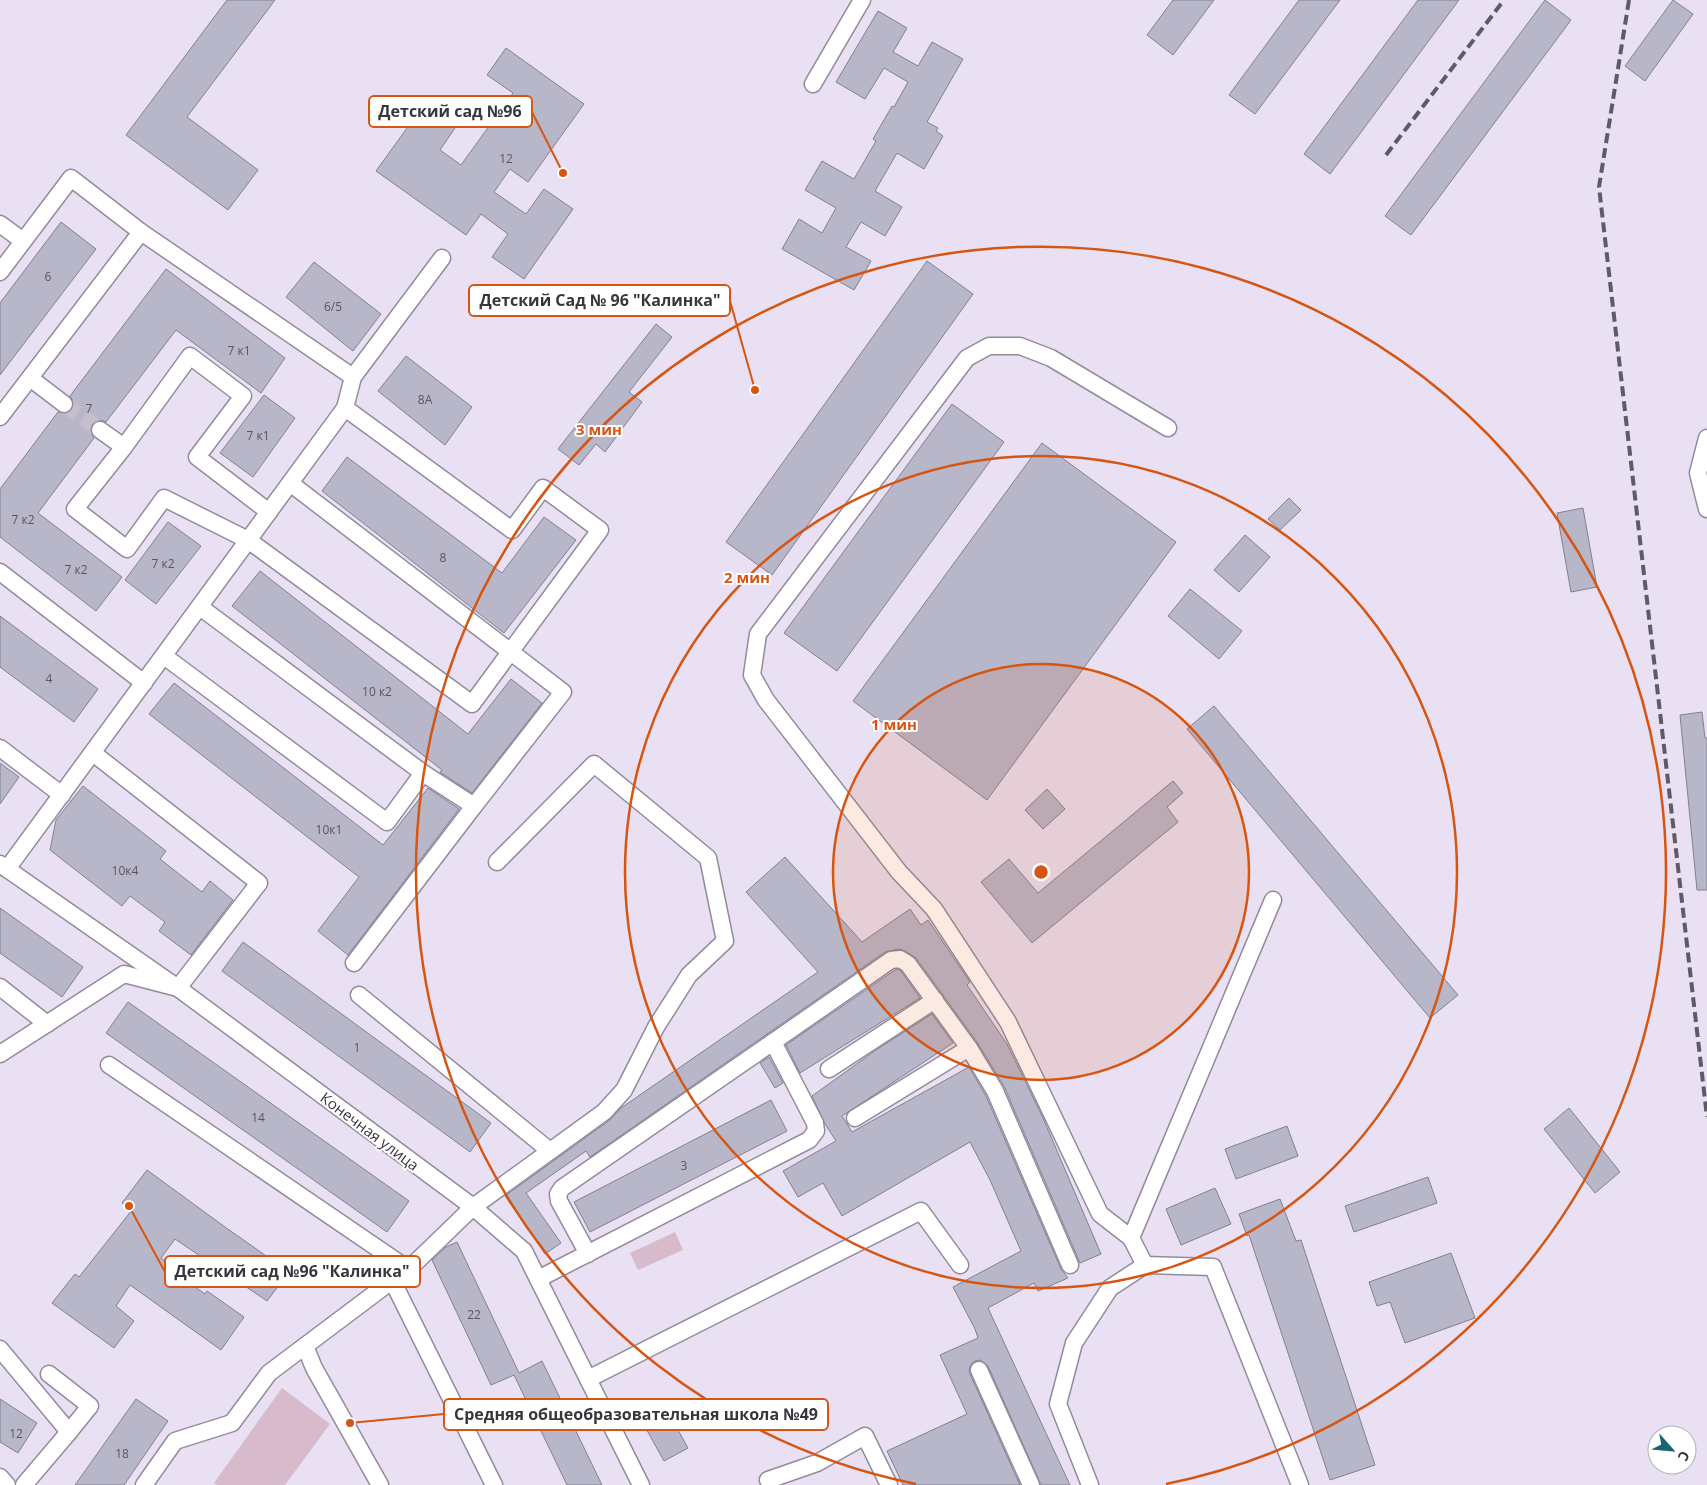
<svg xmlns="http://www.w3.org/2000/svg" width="1707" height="1485" viewBox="0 0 1707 1485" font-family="'Open Sans',sans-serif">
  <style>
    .green { fill: #d7bbcb }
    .building { fill: #b8b7ca; stroke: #818092 }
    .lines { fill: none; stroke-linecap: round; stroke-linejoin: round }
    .minor-tunnel { stroke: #c6bece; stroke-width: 16; stroke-dasharray: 16 8; stroke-linecap: butt }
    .minor-casing { stroke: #928b9c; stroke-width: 19 }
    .minor { stroke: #fff; stroke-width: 16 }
    .rail { stroke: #5f5a64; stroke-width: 4; stroke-dasharray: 10 5; stroke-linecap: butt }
    .ring { fill: none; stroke: #d65511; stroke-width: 2.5 }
    .labels { text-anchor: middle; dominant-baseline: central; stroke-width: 4; stroke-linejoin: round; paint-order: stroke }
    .number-label { font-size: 12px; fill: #585660 }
    .street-label { font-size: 15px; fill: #38353c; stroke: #fff }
    .centre { fill: #d65511; stroke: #fff; stroke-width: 2.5 }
    .ring-label { font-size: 15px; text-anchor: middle; font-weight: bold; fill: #d65511; stroke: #fff; stroke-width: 4; stroke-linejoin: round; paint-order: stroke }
    .leader { fill: none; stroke: #d65511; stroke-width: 2 }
    .callout-dot { fill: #d65511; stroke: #fff; stroke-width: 2 }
    .callout { fill: #fff; stroke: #d65511; stroke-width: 2 }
    .callout-label { font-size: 16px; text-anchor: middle; font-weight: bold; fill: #38353c }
  </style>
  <rect width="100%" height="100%" fill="#e9e0f3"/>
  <!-- green -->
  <g class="green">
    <polygon points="675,1232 683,1250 638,1270 630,1253"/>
    <polygon points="282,1388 330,1424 285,1485 217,1485 214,1483"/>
  </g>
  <!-- building -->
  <g class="building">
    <polygon points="227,0 275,0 187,117 258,170 228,210 126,135"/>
    <polygon points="1173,0 1214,0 1173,55 1147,35"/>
    <polygon points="1299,0 1340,0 1255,114 1229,95"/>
    <polygon points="1418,0 1459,0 1330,174 1304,154"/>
    <polygon points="1545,0 1571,20 1411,235 1385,216"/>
    <polygon points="1673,0 1693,14 1645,81 1625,66"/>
    <polygon points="878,11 907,28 893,52 918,66 932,42 963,59 927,122 938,128 936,131 943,136 924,169 897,153 875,191 902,207 885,236 861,222 846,247 871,261 854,290 782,249 799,219 822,233 836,208 805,190 822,161 854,179 876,141 873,139 892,106 894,107 908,82 884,68 865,99 836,82"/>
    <polygon points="506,48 584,104 528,182 510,169 494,192 526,214 544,189 573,209 524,279 492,257 508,234 481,214 466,235 376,171 423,106 455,128 440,150 461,165 513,93 487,75"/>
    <polygon points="61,222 96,249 0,375 0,303"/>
    <polygon points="927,261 973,294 772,575 726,542"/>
    <polygon points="314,262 381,314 353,351 286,297"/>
    <polygon points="166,269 285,358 261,393 176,330 106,422 100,420 92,424 90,430 94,438 38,513 122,577 96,611 0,537 0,489 58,412 67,413 72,410 73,401 70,396"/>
    <polygon points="656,324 672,337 629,392 642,402 605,452 596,444 579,465 558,449"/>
    <polygon points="406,356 472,407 445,445 378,391"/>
    <polygon points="264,395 295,418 253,477 220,453"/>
    <polygon points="952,404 1004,442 837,671 784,633"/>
    <polygon points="1042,443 1176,542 987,800 853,701"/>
    <polygon points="347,457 502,573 544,517 576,540 504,633 322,491"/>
    <polygon points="1289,498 1301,510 1280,530 1268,519"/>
    <polygon points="1583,508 1597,587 1571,592 1557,513"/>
    <polygon points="168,522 201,546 156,604 125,580"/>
    <polygon points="1245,535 1270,557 1239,592 1214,570"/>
    <polygon points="260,571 468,734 511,679 542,703 472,793 440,772 442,770 232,606"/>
    <polygon points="1190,589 1242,631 1219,659 1168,616"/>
    <polygon points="0,616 98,689 74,722 0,667"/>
    <polygon points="174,683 383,845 428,788 459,809 348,955 318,931 359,877 149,714"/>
    <polygon points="1214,706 1458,995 1430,1018 1187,729"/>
    <polygon points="1702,712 1705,738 1707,738 1707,890 1697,890 1680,715"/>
    <polygon points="0,763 19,777 0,804"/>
    <polygon points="1173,781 1183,793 1167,807 1178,822 1032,943 981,882 1009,859 1038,893"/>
    <polygon points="83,786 166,851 160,859 202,892 210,881 233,900 191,955 159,931 165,922 130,896 122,906 50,850 56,820"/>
    <polygon points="1047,789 1065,809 1043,829 1025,810"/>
    <polygon points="785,857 862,942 910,909 921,925 928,920 970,982 967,985 1007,1044 1043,1118 1101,1254 1080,1263 1004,1086 977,1042 916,958 905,951 899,949 885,952 590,1157 586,1151 526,1193 561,1243 545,1254 505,1196 610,1120 621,1108 818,972 746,892"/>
    <polygon points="0,908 83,967 62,997 0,953"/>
    <polygon points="243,942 491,1123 470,1152 222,971"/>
    <polygon points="898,969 901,971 920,998 800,1073 786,1045 895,970"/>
    <polygon points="128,1002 409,1201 387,1232 106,1033"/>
    <polygon points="932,1014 953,1043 842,1116 852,1132 969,1067 986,1096 1061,1269 1068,1278 1038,1291 1034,1283 988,1308 1070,1485 1041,1485 988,1366 980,1360 975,1361 971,1364 969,1369 970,1374 1020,1485 903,1485 887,1451 967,1414 940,1355 978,1338 975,1329 953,1287 1021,1251 990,1180 970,1142 842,1216 823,1183 798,1197 783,1171 836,1141 825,1124 812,1096 876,1050"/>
    <polygon points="769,1057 783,1083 775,1088 760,1063"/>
    <polygon points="771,1100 787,1131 590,1232 574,1202"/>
    <polygon points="1569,1108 1620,1172 1595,1193 1544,1129"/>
    <polygon points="1287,1126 1298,1156 1236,1179 1225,1149"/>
    <polygon points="147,1170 225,1227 289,1272 267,1301 175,1239 161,1258 172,1266 170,1269 205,1294 207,1291 244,1317 221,1350 130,1285 116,1306 134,1321 114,1348 52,1303 75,1274 79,1277 132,1210 122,1203"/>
    <polygon points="1428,1177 1437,1203 1354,1232 1345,1206"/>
    <polygon points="1215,1188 1231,1224 1181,1245 1166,1209"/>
    <polygon points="1280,1199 1296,1241 1301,1240 1375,1465 1330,1480 1249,1235 1247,1236 1239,1214"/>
    <polygon points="457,1242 519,1373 542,1361 602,1485 567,1485 514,1375 491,1385 432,1260 446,1247"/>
    <polygon points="1451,1253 1475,1318 1405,1343 1390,1302 1377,1306 1369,1282"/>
    <polygon points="0,1399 37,1423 18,1453 0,1442"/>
    <polygon points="136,1399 168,1421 124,1485 75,1485"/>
    <polygon points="663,1403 688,1448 664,1461 639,1416"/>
  </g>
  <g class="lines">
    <!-- minor-tunnel -->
    <polyline class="minor-tunnel" points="64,404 100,430"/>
    <defs>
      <g id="minor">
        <polyline points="813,84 862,0"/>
        <polyline points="0,224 23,241"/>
        <polyline points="0,272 71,178 141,232"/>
        <polyline points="353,377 442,258"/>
        <polyline points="30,378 64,404"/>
        <polyline points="0,417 141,232 353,377 345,408 7,869"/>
        <polyline points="100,430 124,447"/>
        <polyline points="1707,438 1698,473 1707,509"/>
        <polyline points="290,483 563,692 474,806"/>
        <polyline points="269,512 197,457 243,396 190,356 124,447 75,509 127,549 164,498 248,540 472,704 600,530 543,488 512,530 345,408"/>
        <polyline points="0,572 144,683"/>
        <polyline points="164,656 387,822 423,773 200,607"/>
        <polyline points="0,748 62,795"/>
        <polyline points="0,864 178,988 473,1207 524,1251 641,1485"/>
        <polyline points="354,963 474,806 423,773"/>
        <polyline points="0,987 47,1024"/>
        <polyline points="359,995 550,1151"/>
        <polyline points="773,1042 891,960 900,959 908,964 969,1048 995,1091 1070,1265"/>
        <polyline points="0,1054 124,974 178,988 259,883 93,753"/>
        <polyline points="109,1065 408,1269"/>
        <polyline points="829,1069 935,1000"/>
        <polyline points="855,1118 969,1048"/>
        <polyline points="1131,1238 1100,1214 1008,1022 934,909 899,872 766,700 752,675 758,634 967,358 989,346 1020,346 1051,358 1168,428"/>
        <polyline points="1145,1265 1131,1238 1273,900"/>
        <polyline points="538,1279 809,1140 816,1131 815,1123 773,1042 562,1188 558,1194 559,1201 588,1254"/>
        <polyline points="392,1280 494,1485"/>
        <polyline points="305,1346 314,1368 380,1485"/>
        <polyline points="0,1349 69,1432 24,1485"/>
        <polyline points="979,1370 1031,1485"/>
        <polyline points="49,1374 90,1406 69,1432"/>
        <polyline points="588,1379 921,1211 960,1265"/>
        <polyline points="0,1477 7,1485"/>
        <polyline points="768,1480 817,1463 865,1436 889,1485"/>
        <polyline points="144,1485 175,1441 232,1423 269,1373 414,1264 473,1207 604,1112 624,1090 656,1027 689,975 725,941 708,858 594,764 497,862"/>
        <polyline points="1090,1485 1058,1404 1074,1343 1110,1288 1145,1265 1213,1267 1300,1485"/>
      </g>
    </defs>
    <!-- minor casing -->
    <use href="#minor" class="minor-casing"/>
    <!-- minor -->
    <use href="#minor" class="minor"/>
    <!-- rail -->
    <g class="rail">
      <polyline points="1629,0 1599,187 1707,1117"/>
      <polyline points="1386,155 1504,0"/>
    </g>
  </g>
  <!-- distance rings -->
  <circle cx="1041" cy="872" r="208" fill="#d65511" fill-opacity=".12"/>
  <g class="ring">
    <circle cx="1041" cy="872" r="208"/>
    <circle cx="1041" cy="872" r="416"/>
    <path d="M916 1484A625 625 0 1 1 1166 1484"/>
  </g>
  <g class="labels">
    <!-- number labels -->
    <g class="number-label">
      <text x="506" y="158">12</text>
      <text x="48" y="276">6</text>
      <text x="333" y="306">6/5</text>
      <text x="239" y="350">7 к1</text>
      <text x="425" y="399">8А</text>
      <text x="89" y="408">7</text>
      <text x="258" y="435">7 к1</text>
      <text x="23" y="519">7 к2</text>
      <text x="443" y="557">8</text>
      <text x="163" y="563">7 к2</text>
      <text x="76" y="569">7 к2</text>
      <text x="49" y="678">4</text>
      <text x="377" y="691">10 к2</text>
      <text x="329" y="829">10к1</text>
      <text x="125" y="870">10к4</text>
      <text x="357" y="1047">1</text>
      <text x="258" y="1117">14</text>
      <text x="684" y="1165">3</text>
      <text x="474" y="1314">22</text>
      <text x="16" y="1433">12</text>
      <text x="122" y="1453">18</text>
    </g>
    <!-- street labels -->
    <g class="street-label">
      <text transform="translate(370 1131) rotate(37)">Конечная улица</text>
    </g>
  </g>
  <circle cx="1041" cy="872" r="8" class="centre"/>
  <g class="ring-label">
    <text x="599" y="435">3 мин</text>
    <text x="747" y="583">2 мин</text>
    <text x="894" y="730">1 мин</text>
  </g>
  <!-- callouts -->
  <path class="leader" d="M563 173L532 112M755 390L730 301M129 1206L165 1272M350 1423L444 1414"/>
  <g class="callout-dot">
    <circle cx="563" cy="173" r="5"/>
    <circle cx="755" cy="390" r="5"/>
    <circle cx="129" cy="1206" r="5"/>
    <circle cx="350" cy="1423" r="5"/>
  </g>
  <g class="callout">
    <rect x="369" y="96" width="163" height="31" rx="5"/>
    <rect x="469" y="285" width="261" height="31" rx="5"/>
    <rect x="165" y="1256" width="255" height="31" rx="5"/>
    <rect x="444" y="1399" width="384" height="31" rx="5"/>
  </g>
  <g class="callout-label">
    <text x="450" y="117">Детский сад №96</text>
    <text x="600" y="306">Детский Сад № 96 "Калинка"</text>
    <text x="292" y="1277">Детский сад №96 "Калинка"</text>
    <text x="636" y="1420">Средняя общеобразовательная школа №49</text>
  </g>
  <!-- north arrow -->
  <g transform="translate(1672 1450) rotate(117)"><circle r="24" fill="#ffffff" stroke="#afaeb1"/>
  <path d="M0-4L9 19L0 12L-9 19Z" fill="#1a6471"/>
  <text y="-8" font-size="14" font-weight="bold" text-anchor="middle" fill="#38353c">С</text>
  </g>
</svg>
